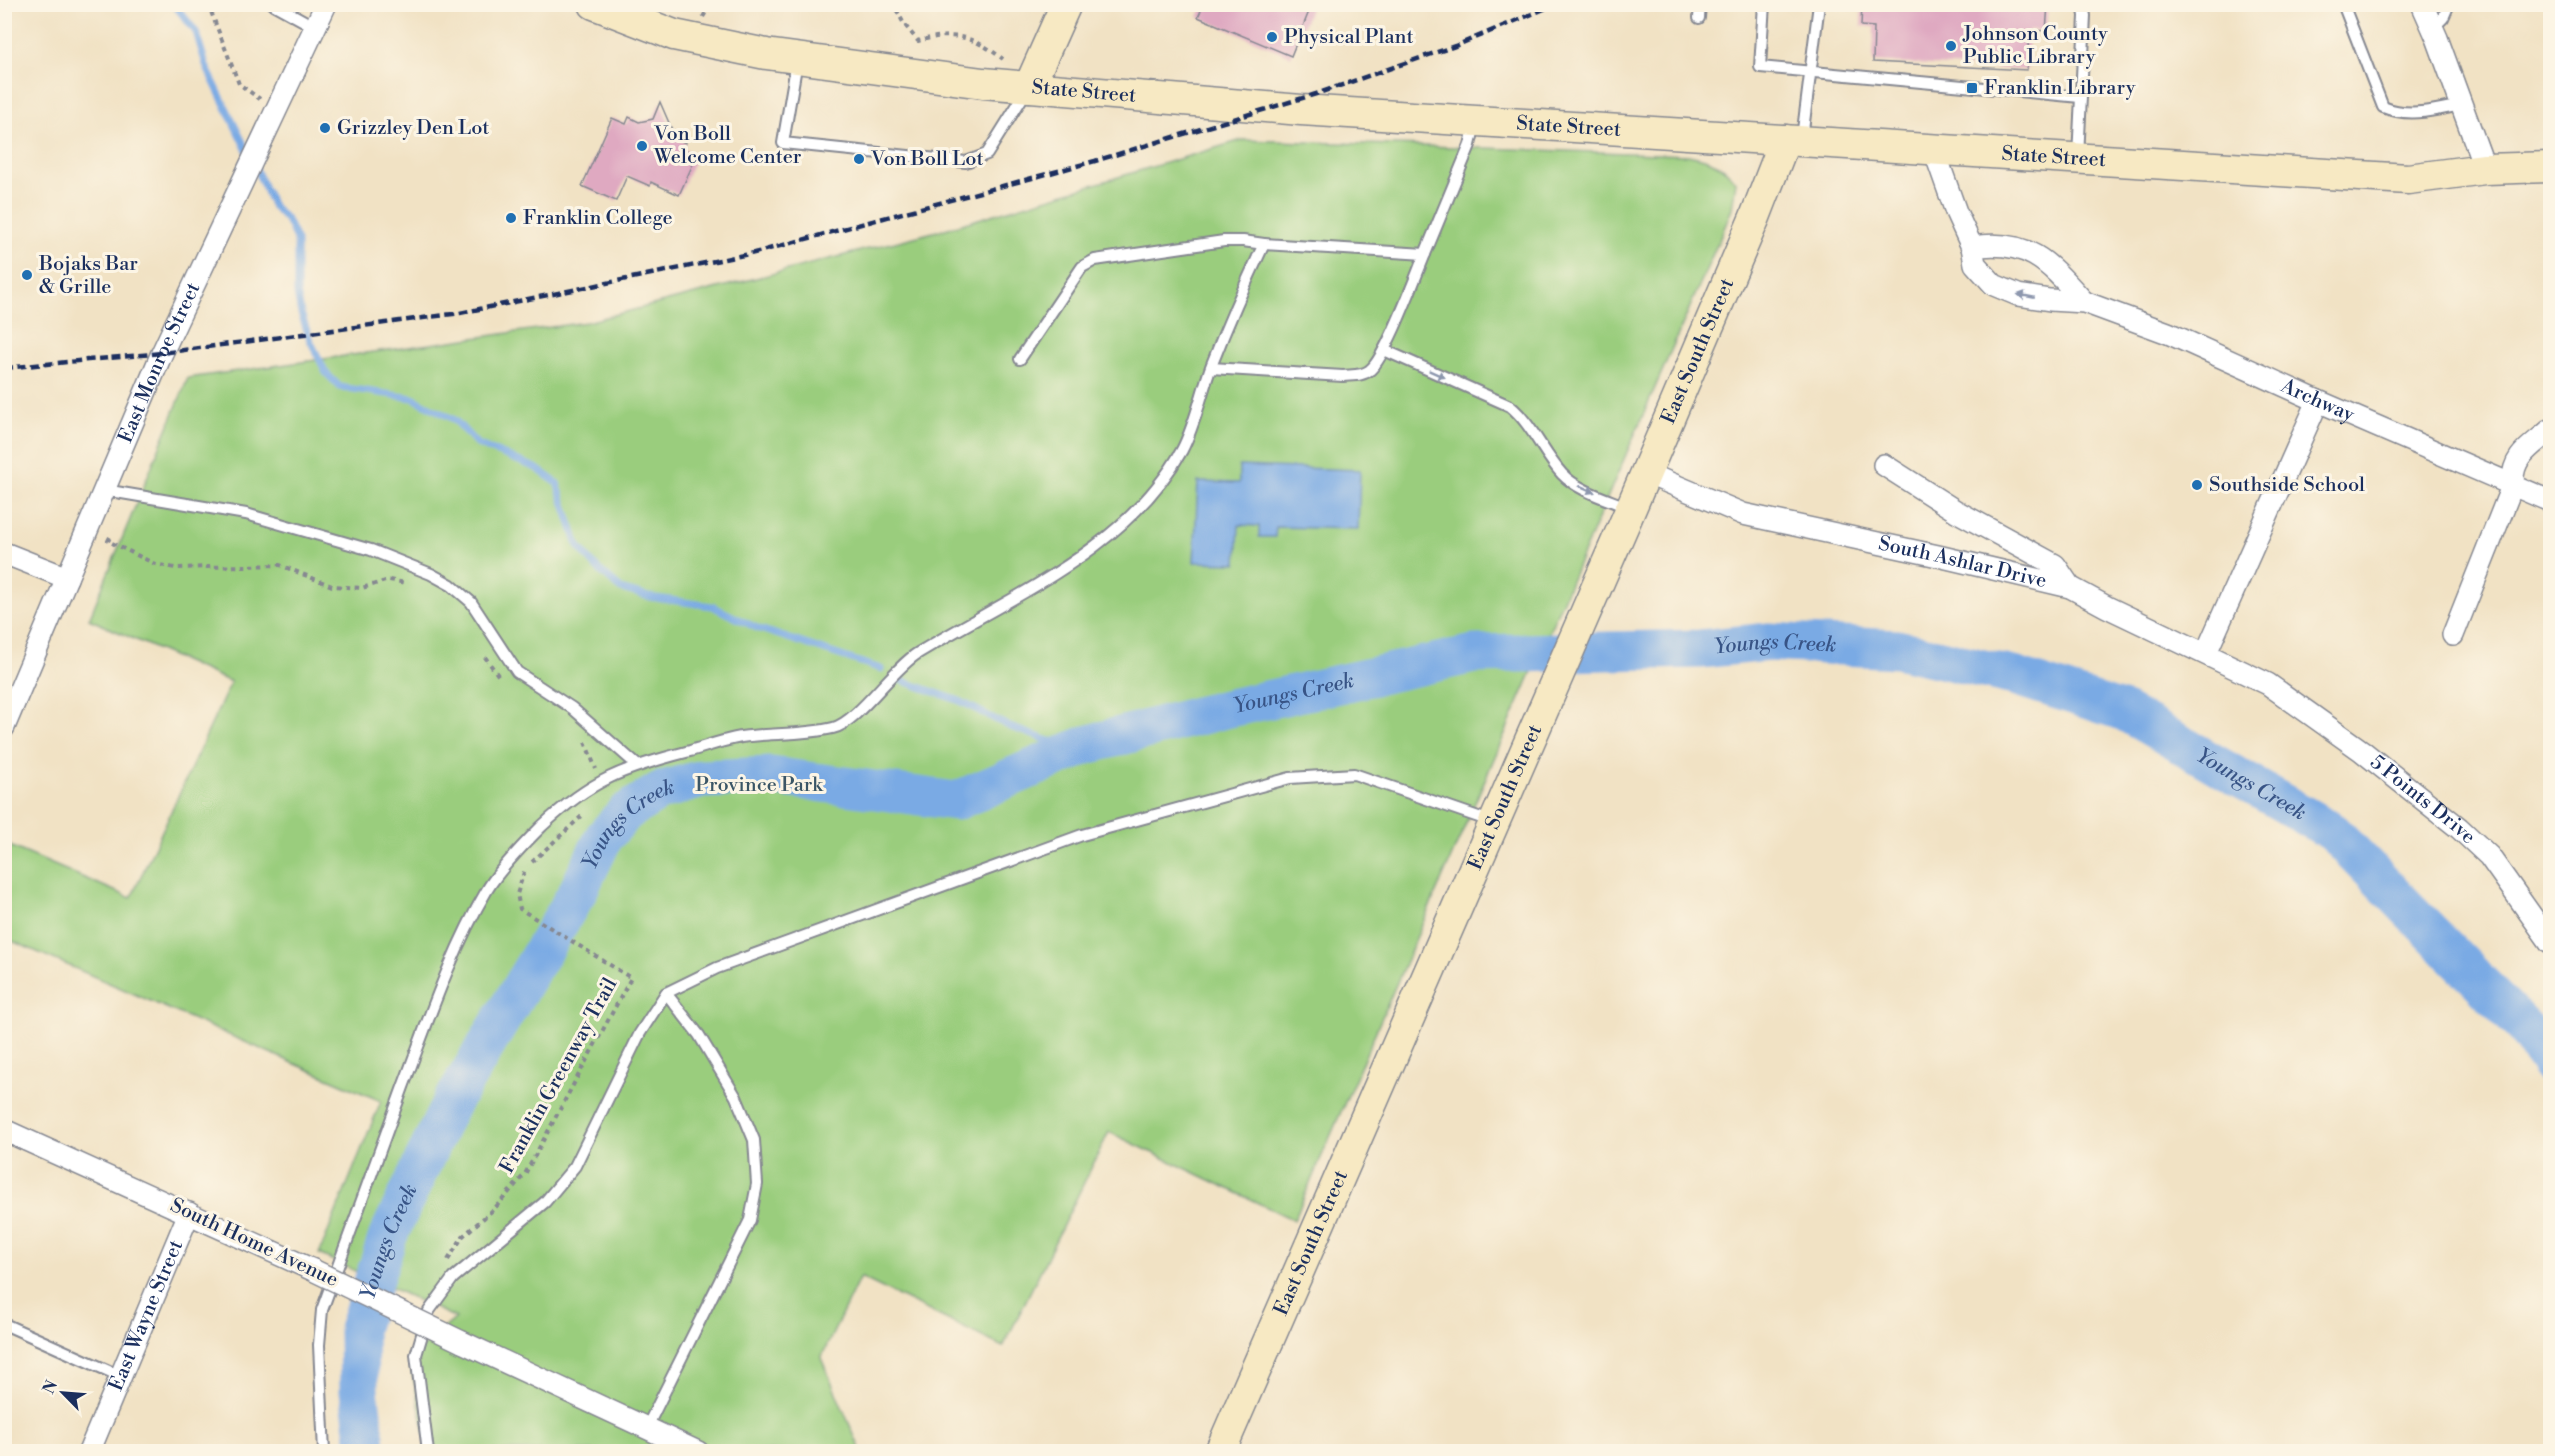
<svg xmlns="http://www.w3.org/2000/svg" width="2555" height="1456" viewBox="0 0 2555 1456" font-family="'Libre Bodoni',serif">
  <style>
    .green { fill: #9acd7d; stroke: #5a7e6e; stroke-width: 1.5 }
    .water { fill: #7aaae4; stroke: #4a6ca1; stroke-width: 1.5 }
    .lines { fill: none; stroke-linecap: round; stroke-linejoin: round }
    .stream { stroke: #7aaae4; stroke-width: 7 }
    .river { stroke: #7aaae4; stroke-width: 39 }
    .building { fill: #dfa9c1 }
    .lane-casing { stroke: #868891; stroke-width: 14 }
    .street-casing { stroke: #868891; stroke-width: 24 }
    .secondary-casing { stroke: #868891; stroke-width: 33 }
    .path { stroke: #868891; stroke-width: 4; stroke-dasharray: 4.5 4.5; stroke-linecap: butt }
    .lane { stroke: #fff; stroke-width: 10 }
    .street { stroke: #fff; stroke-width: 21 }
    .secondary { stroke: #f7e9c3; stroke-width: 30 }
    .rail { stroke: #1b2f5e; stroke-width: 4.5; stroke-dasharray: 9 4.5; stroke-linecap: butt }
    .street-bridge-casing { stroke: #868891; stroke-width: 24; stroke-linecap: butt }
    .street-bridge { stroke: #fff; stroke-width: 21 }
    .oneway { fill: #8d97ae }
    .poi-dot { fill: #1f6fb2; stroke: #fcf5e5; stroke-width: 2 }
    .labels { text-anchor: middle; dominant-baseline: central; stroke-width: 6; stroke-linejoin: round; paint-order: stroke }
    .poi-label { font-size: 20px; fill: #1b2f5e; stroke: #fcf5e5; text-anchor: start }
    .street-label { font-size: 20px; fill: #1b2f5e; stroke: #fcf5e5 }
    .park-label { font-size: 20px; fill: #3b5666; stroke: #fcf5e5 }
    .water-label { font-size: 21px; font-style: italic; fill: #385486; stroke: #fcf5e5 }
  </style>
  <rect width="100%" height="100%" fill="#fcf5e5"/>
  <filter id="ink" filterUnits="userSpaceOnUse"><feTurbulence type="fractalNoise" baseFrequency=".0167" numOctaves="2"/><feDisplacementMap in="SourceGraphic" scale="12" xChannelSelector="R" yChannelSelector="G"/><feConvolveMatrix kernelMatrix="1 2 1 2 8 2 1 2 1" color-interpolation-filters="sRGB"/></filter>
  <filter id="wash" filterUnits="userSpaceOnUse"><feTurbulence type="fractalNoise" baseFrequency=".008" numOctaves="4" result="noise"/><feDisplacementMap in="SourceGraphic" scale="24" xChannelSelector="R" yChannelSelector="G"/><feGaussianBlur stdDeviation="1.35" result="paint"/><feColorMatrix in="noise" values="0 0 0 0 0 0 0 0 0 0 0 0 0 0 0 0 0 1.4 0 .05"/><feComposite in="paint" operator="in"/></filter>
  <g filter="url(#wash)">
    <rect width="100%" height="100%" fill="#f1e2c4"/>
    <!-- green -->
    <path class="green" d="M1242,140L1688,155C1709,159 1723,164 1736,182L1732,208L1726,224L1294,1220L1109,1132L1003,1347L860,1277L821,1358L861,1451H429L409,1358L456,1318L319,1254L381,1101L5,938V844L131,898L231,682L89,619L188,378L587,322L945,229Z"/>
    <!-- water -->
    <polygon class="water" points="1239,466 1360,470 1358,529 1276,527 1275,537 1259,537 1259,526 1239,525 1237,563 1194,562 1198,482 1239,483"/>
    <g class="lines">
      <!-- stream -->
      <g class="stream">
        <polyline points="174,4 196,32 207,68 250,157"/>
        <polyline points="255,167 273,206 287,220 297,241 297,293 301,313 310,340 326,373 340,387 413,398 455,420 477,444 536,468 557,483 578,546 596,567 621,589 649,597 712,606 757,628 881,669"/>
        <polyline points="900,680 960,701 1010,727 1050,741 1086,745"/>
      </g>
      <!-- river -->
      <path class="river" id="s1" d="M367,1452L359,1391L358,1329L388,1236L448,1109L577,893L604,837L626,812L660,791L702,779L771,776L956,801L1086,745L1221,710L1474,654L1700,649L1769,642L1897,649L2014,676L2125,712L2333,832L2525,1028L2550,1065"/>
    </g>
    <g id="blocks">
      <!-- building -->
      <g class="building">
        <polygon points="1204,4 1312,4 1291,56 1198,17"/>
        <polygon points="1862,4 2048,4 2046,31 2029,30 2027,70 1873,62 1874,27 1861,26"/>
        <polygon points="660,102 676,139 686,143 683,149 697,155 679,195 651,182 650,186 627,176 616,201 582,186 612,118 626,124 629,117 639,122 653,119"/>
      </g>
    </g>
  </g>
  <g filter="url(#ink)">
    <use href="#blocks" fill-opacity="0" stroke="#868891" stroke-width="1.5"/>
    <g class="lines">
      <defs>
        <g id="lane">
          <polyline points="273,4 315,27"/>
          <polyline points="1764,4 1760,67 2080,97"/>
          <path d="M2343,4L2383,107C2409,118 2436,110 2461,105"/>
          <polyline points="1699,18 1700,4"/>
          <polyline points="2433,28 2443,18 2449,4"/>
          <polyline points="797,61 783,143 966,162 987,154 1027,90"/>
          <polyline points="1802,138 1819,4"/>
          <polyline points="2078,157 2085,16 2083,4"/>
          <path d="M1384,350L1510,406C1532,424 1543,453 1562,474C1578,491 1608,499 1629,508"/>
          <polyline points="1020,359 1082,267 1095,260 1224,241 1243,241 1264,244"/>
          <path d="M1211,368L1343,376C1353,375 1363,376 1370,370C1386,357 1415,278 1425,254"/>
          <polyline points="104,490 246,514 371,550 431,574 451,585 471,602 517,672 572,708 637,765"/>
          <polyline points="4,1324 120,1376"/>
          <polyline points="647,1427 750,1220 757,1184 754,1140 736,1097 699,1035 666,993"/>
          <path d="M324,1452L319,1345L322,1310C349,1236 376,1161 403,1087C428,1021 451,951 487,890C498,871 526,842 542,826C592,779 624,768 690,751C707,746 724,740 741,737C772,733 803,735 833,728C858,722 892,669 918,653C1011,596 1126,551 1182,450C1196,423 1201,393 1212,364C1228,323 1245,284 1264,244L1425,254L1470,145L1475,124"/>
          <polyline points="428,1452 416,1355 429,1311 453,1278 545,1202 575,1166 640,1033 666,993 717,968 1082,835 1290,778 1354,774 1493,822"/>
        </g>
        <g id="street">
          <polyline points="2422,4 2437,38 2485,169"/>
          <path id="s2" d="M1934,150L1956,212L1972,247L1975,264L1994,285L2018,295L2050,300L2084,302L2168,333L2318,401L2550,501"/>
          <path d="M1972,247C2029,238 2049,263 2084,302"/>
          <polyline points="1884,465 1956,511 2055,565 2070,587"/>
          <path id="s3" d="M1646,473L1743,514L1938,556L2070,587L2107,607L2268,684L2362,751L2459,828L2489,856L2550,942"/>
          <polyline points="4,553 67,578"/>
          <path d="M2453,635L2513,484C2511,456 2532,446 2550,430"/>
          <polyline points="2206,653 2318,401"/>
          <path id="s4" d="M4,727L162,353L326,4"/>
          <polyline points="4,1130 313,1270"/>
          <polyline points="462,1342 698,1452"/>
          <path id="s5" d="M89,1452L189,1213"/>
        </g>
        <g id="secondary">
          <path id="s6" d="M594,4L674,35L766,54L983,83L1301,110L2408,179L2485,169L2550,167"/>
          <polyline points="1029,87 1066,4"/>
          <path id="s7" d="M1220,1452L1625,522L1755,217L1785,140"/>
        </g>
      </defs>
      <!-- lane casing -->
      <use href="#lane" class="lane-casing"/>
      <!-- street casing -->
      <use href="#street" class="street-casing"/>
      <!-- secondary casing -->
      <use href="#secondary" class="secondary-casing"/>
      <!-- path -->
      <g class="path">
        <polyline points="208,4 239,84 260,99"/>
        <path d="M890,4L895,7L904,24L918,41C955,31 973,36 1003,59"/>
        <polyline points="703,17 706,12 715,4"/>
        <polyline points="110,537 108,541 155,564 175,568 280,565 332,586 362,588 389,580 406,583"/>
        <polyline points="485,657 500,678"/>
        <polyline points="585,742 596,769"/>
        <polyline points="532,862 584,814"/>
        <polyline points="448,1260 463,1236 494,1209 525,1174 631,978 520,909 517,894 525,869"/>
      </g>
      <!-- lane -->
      <use href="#lane" class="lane"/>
      <!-- street -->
      <use href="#street" class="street"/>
      <!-- secondary -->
      <use href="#secondary" class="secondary"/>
      <!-- rail -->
      <polyline class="rail" points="4,368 162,353 460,313 754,253 1095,161 1316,94 1455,46 1556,4"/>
      <defs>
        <polyline id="street-bridge" points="313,1270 462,1342"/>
      </defs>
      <!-- street-bridge casing -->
      <use href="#street-bridge" class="street-bridge-casing"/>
      <!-- street-bridge -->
      <use href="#street-bridge" class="street-bridge"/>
    </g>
    <!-- one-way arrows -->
    <defs><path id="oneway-solid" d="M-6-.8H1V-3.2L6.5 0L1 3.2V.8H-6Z" transform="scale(1.5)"/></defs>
    <g class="oneway">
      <use href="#oneway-solid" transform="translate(2026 296) rotate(-169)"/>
      <use href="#oneway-solid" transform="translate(1437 374) rotate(24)"/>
      <use href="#oneway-solid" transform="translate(1587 489) rotate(24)"/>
    </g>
  </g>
  <!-- markers -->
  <g class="poi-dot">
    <circle cx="1272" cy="37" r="6"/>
    <circle cx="1951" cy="46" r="6"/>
    <rect x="1966" y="82" width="12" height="12" rx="3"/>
    <circle cx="325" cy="128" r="6"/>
    <circle cx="642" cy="146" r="6"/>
    <circle cx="859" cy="159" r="6"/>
    <circle cx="511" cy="218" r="6"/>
    <circle cx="27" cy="275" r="6"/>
    <circle cx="2197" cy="485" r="6"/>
  </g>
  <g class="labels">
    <!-- poi labels -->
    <g class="poi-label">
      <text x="1963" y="34">Johnson County<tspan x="1963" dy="23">Public Library</tspan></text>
      <text x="1284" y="37">Physical Plant</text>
      <text x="1984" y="88">Franklin Library</text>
      <text x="337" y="128">Grizzley Den Lot</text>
      <text x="654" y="134">Von Boll<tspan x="654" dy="23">Welcome Center</tspan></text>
      <text x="871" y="159">Von Boll Lot</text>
      <text x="523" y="218">Franklin College</text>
      <text x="39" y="264">Bojaks Bar<tspan x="39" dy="23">&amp; Grille</tspan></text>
      <text x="2209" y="485">Southside School</text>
    </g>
    <!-- street labels -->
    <g class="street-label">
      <text stroke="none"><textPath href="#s6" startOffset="500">State Street</textPath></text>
      <text stroke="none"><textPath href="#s6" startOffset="986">State Street</textPath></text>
      <text stroke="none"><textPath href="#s6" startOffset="1472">State Street</textPath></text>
      <text stroke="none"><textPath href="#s7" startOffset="1200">East South Street</textPath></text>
      <text stroke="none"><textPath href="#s4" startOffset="396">East Monroe Street</textPath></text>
      <text stroke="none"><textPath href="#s2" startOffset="496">Archway</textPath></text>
      <text stroke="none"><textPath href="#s3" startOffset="330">South Ashlar Drive</textPath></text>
      <text stroke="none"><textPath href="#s7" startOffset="714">East South Street</textPath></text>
      <text stroke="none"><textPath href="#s3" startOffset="854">5 Points Drive</textPath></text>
      <text transform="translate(559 1076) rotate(-61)">Franklin Greenway Trail</text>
      <text stroke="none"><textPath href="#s7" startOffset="228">East South Street</textPath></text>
      <text transform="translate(254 1243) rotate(25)">South Home Avenue</text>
      <text stroke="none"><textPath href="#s5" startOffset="148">East Wayne Street</textPath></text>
    </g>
    <!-- park labels -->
    <g class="park-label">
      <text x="759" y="785">Province Park</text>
    </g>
    <!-- water labels -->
    <g class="water-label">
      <text stroke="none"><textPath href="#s1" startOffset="1890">Youngs Creek</textPath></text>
      <text stroke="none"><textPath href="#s1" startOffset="1404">Youngs Creek</textPath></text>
      <text stroke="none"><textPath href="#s1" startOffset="2394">Youngs Creek</textPath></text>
      <text stroke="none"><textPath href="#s1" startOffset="702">Youngs Creek</textPath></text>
      <text stroke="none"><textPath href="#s1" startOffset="216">Youngs Creek</textPath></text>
    </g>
  </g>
  <!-- margin -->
  <rect width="2555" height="1456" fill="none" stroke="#fcf5e5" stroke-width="24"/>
  <!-- north arrow -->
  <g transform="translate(63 1393) rotate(295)" stroke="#fcf5e5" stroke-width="4.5" paint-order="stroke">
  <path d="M0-4.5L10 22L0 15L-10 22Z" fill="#1b2f5e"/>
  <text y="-9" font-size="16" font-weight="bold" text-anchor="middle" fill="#1b2f5e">N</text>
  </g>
</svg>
